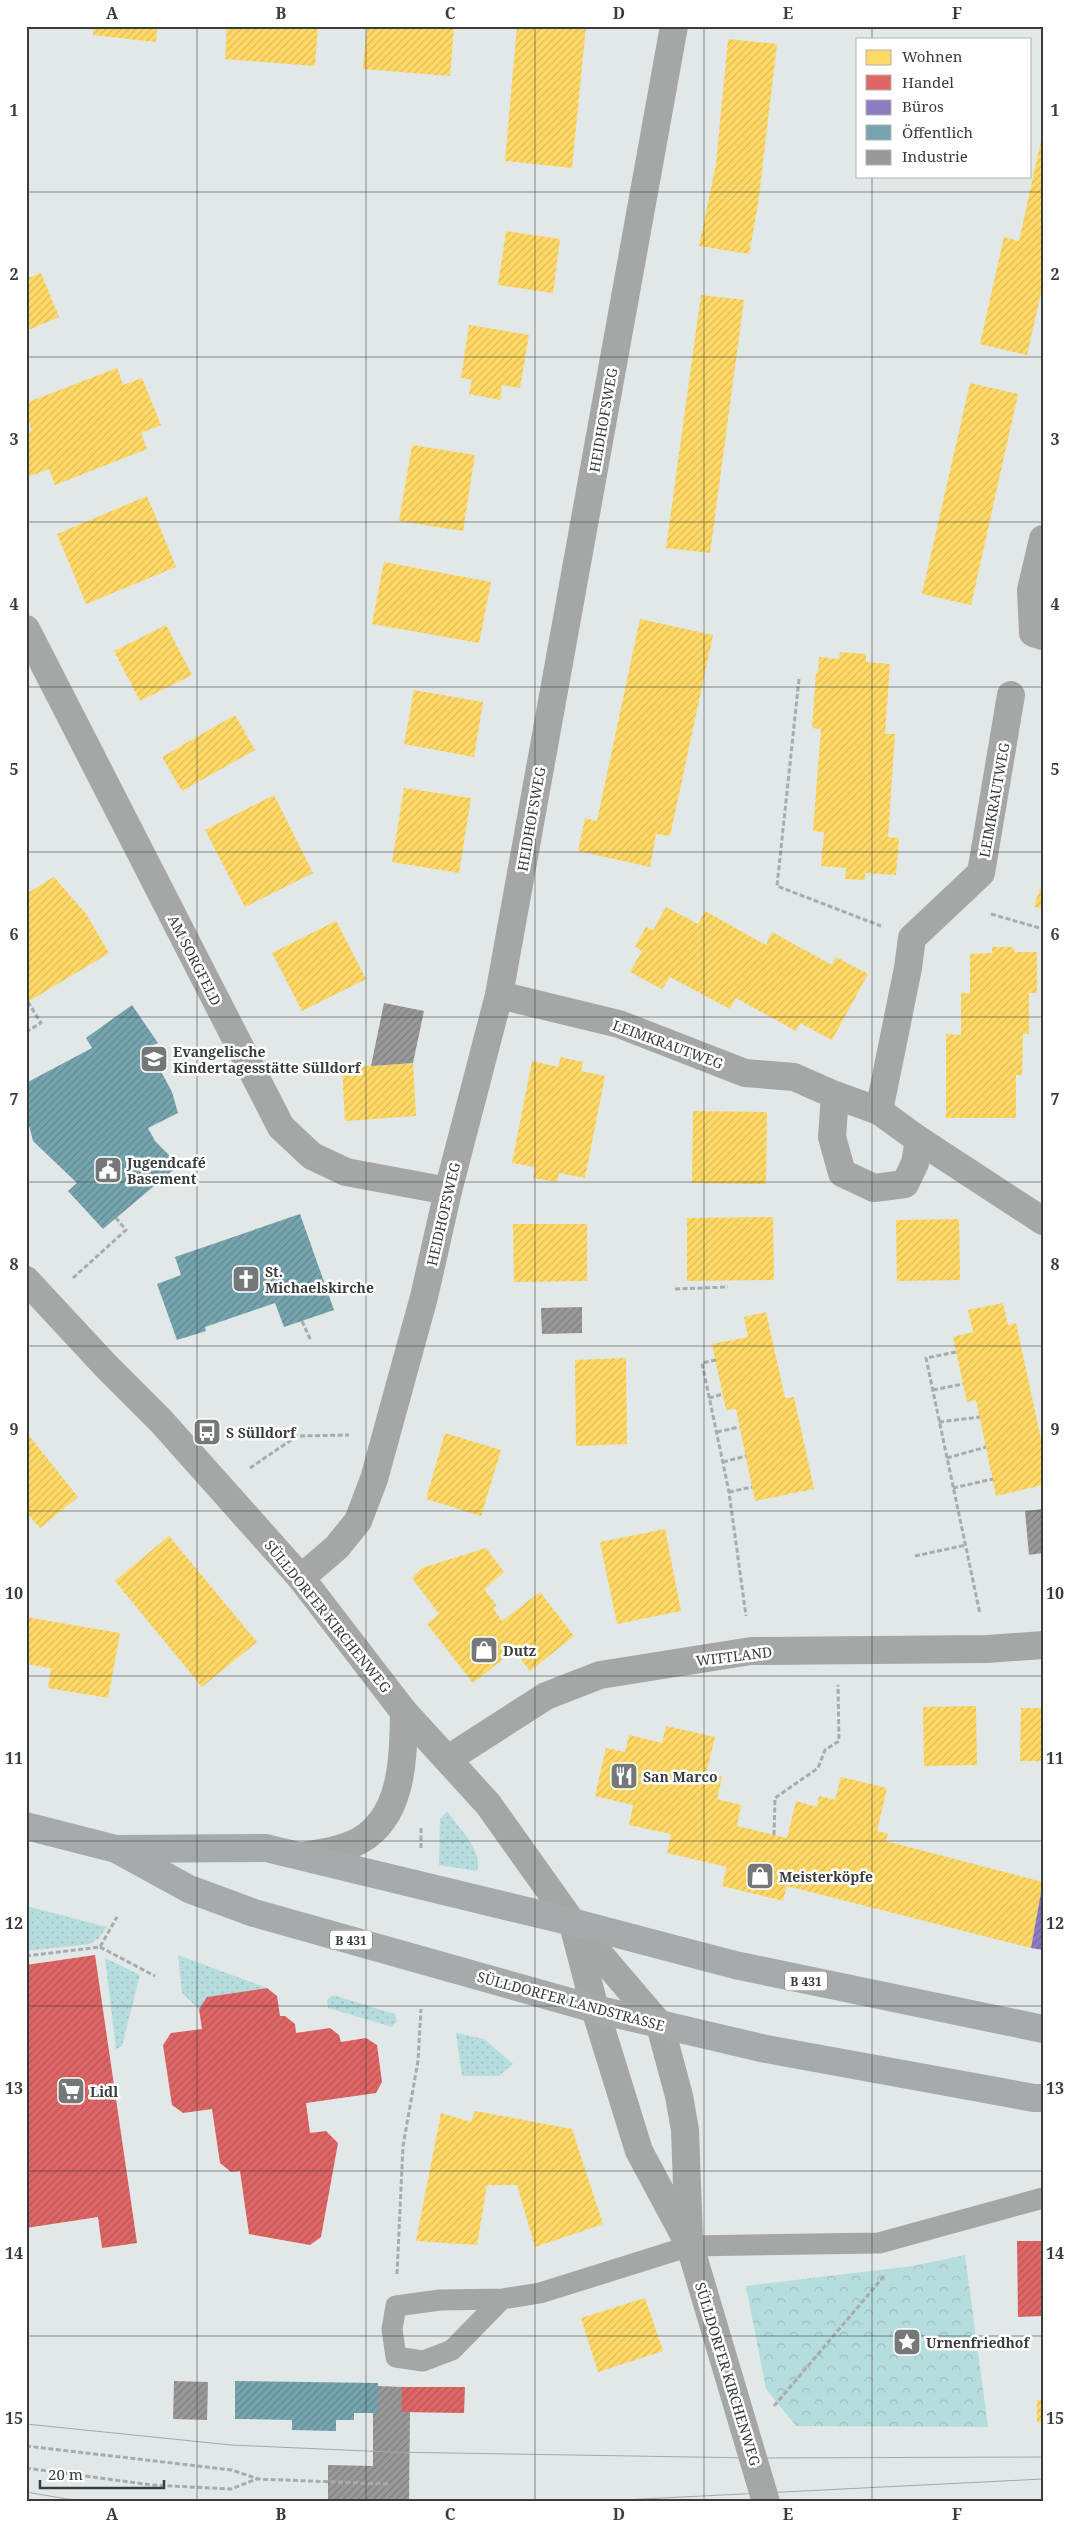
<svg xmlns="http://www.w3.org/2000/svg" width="1069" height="2528" viewBox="0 0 1069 2528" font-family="'Noto Serif',serif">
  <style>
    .grass { fill: url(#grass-dots) }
    .forest { fill: url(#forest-crowns) }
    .homes { fill: url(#homes-hatch) }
    .shops { fill: url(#shops-hatch) }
    .offices { fill: url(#offices-hatch) }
    .public { fill: url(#public-hatch) }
    .industry { fill: url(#industry-hatch) }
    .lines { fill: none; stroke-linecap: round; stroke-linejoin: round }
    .path { stroke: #a9acac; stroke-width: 3; stroke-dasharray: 5 2.5; stroke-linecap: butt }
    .service { stroke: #a5a7a7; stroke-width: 21 }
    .minor { stroke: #a5a7a7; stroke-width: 28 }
    .tertiary { stroke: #a5a7a7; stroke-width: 28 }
    .primary { stroke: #a6aaaa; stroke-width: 28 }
    .tram { stroke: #a6a9a9; stroke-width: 1 }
    .grid { fill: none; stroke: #393d3c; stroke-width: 1; stroke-opacity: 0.55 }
    .labels { text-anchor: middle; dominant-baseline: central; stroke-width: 5; stroke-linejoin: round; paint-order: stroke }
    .shield { fill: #fff; stroke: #747776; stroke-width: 1 }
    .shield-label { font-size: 12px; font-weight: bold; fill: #393d3c }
    .street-label { font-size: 14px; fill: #393d3c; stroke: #fff }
    .poi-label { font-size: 14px; font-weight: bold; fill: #393d3c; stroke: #fff; text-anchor: start }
    .neatline { fill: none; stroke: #393d3c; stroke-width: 2 }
    .grid-label { font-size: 16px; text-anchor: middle; font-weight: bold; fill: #393d3c }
  </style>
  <defs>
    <pattern id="grass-dots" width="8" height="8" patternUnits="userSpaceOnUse" patternTransform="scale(1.25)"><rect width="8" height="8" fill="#b6dddd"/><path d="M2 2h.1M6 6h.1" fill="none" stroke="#9dbfbf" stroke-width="1.8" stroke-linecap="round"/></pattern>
    <pattern id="forest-crowns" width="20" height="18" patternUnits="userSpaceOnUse" patternTransform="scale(1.25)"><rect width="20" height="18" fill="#b6dddd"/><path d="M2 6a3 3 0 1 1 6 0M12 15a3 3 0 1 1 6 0" fill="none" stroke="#9dbfbf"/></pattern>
    <pattern id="homes-hatch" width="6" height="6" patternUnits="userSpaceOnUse" patternTransform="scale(1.25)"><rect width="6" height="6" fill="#ffd966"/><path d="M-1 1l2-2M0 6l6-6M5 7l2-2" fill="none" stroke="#dbbb59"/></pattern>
    <pattern id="shops-hatch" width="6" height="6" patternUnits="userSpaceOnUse" patternTransform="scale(1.25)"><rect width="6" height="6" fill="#e06666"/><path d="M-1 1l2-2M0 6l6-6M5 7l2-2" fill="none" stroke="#b75555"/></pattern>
    <pattern id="offices-hatch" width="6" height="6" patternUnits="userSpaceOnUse" patternTransform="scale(1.25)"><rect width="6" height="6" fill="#8e7cc3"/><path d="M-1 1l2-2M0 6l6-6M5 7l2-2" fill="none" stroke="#7567a0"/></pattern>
    <pattern id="public-hatch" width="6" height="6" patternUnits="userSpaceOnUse" patternTransform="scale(1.25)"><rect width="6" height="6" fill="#76a5af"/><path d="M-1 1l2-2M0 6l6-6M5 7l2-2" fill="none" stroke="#628890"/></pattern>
    <pattern id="industry-hatch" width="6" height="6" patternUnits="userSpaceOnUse" patternTransform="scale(1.25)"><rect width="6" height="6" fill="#999"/><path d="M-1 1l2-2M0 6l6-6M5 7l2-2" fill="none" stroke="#7e7e7e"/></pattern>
  </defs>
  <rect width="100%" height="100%" fill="#e2e7e7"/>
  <!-- grass -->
  <g class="grass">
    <path d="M447,1811C458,1827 484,1852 477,1871L439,1865L440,1819Z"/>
    <polygon points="26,1906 107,1927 99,1938 90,1944 26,1951"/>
    <polygon points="178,1955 267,1988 207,1997 199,2009 182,1993"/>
    <polygon points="105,1958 140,1975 122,2046 116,2049"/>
    <polygon points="333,1995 395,2014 397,2021 392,2027 328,2008 327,2000"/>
    <polygon points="456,2033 484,2039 513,2064 499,2076 462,2076"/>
  </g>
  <!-- forest -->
  <polygon class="forest" points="965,2255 988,2427 796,2426 766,2389 746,2286 913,2266"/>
  <!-- homes -->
  <g class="homes">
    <polygon points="94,26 157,26 156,42 93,35"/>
    <polygon points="227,26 318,26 315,66 225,59"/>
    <polygon points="367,26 454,26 450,76 363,69"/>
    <polygon points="517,26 586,26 572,168 505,161"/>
    <polygon points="728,39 777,44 758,204 749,254 699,246 716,164"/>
    <polygon points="1042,136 1043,284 1027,355 980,344 1004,237 1019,241"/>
    <polygon points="506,231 560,239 553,293 498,285"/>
    <polygon points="41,273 59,317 26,331 26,279"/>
    <polygon points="701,295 744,300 710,553 666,548"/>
    <polygon points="469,325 529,335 520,388 502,385 500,400 469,394 472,380 461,378"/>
    <polygon points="117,368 123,385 142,378 161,425 141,433 147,449 55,485 49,469 28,477 26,433 32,431 26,415 26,403"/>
    <polygon points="970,383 1018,394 971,605 922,594"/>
    <polygon points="412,445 475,455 463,531 399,521"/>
    <polygon points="147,496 176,567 86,604 57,534"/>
    <polygon points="384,562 491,582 479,643 372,624"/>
    <polygon points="640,619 713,635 670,836 656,834 650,867 578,851 585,818 597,821"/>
    <polygon points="166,625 192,675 140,701 114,651"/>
    <polygon points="840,652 866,654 866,662 890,664 885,734 895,734 888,837 899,838 896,875 865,873 865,880 845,879 846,868 821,866 824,832 813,831 821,729 812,728 816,673 818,673 819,657 839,659"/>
    <polygon points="414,690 483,702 474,757 404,744"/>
    <polygon points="235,715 255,750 182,791 162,757"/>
    <polygon points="404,788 471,798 459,873 392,862"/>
    <polygon points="274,795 313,873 245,907 205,830"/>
    <polygon points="54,877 86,914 109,953 26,1003 26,894"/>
    <polygon points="1040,888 1043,889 1043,909 1034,907"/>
    <polygon points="666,907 698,924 705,911 766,945 772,932 832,965 836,957 868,974 832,1040 800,1023 796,1031 736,998 730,1009 670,977 662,989 630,972 642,951 635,947 646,927 653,930"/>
    <polygon points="336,921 366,979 302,1011 272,953"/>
    <polygon points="992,947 1014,947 1014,952 1037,952 1037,993 1029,993 1029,1034 1023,1034 1022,1075 1016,1075 1016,1118 946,1118 946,1034 961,1035 961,993 970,993 970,954 992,953"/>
    <polygon points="561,1057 583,1062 581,1071 605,1076 585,1178 559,1173 557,1182 533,1178 535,1167 512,1163 532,1061 558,1067"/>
    <polygon points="413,1063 416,1116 345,1121 342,1068"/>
    <polygon points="693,1111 767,1112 766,1184 692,1183"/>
    <polygon points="773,1217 774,1280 687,1281 687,1218"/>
    <polygon points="959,1219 960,1280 897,1281 896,1220"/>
    <polygon points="513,1224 587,1224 587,1281 514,1282"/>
    <polygon points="1003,1303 1008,1325 1016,1323 1043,1448 1043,1485 996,1496 976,1400 967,1402 953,1337 973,1332 968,1310"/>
    <polygon points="766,1312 785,1398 794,1397 814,1489 755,1501 736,1409 726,1410 712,1344 748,1337 744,1317"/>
    <polygon points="626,1358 627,1444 576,1446 575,1360"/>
    <polygon points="26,1432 78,1497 40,1528 26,1512"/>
    <polygon points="445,1433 501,1450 481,1516 426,1499"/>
    <polygon points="665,1529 681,1611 617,1624 600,1542"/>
    <polygon points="169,1536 257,1642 202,1687 115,1581"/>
    <polygon points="486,1548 504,1572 484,1589 497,1606 493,1608 502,1621 540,1592 574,1636 530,1671 514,1650 473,1683 427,1624 439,1614 412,1578 422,1568"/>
    <polygon points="26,1617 120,1633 108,1698 48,1688 51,1668 26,1664"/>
    <polygon points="976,1706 977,1765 924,1766 923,1707"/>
    <polygon points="1021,1708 1043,1708 1043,1761 1020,1761"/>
    <polygon points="666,1726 715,1737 706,1773 722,1777 717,1799 741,1805 737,1826 787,1838 796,1801 817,1807 819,1796 835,1800 841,1777 887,1788 877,1831 888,1834 886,1841 1043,1882 1031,1948 787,1886 783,1901 722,1886 727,1867 667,1853 671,1834 629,1825 633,1805 595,1796 606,1748 625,1752 629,1735 662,1743"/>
    <polygon points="475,2111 572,2129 603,2224 535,2247 517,2185 487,2185 477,2245 416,2241 441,2113 471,2122"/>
    <polygon points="645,2298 663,2351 598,2372 581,2318"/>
    <rect x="1037" y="2400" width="6" height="22"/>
  </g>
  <!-- shops -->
  <g class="shops">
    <polygon points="95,1955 137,2243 102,2248 98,2217 26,2228 26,1965"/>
    <polygon points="267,1988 277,1996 280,2016 285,2016 295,2024 296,2033 330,2028 339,2035 341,2042 366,2038 377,2045 382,2082 376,2093 306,2103 310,2133 326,2131 338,2143 321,2237 310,2245 249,2234 240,2171 231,2172 220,2163 212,2109 183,2113 172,2105 163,2045 171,2033 202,2029 199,2009 207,1997"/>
    <polygon points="1017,2241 1043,2241 1043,2316 1018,2317"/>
    <polygon points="402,2387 465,2387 464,2413 402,2412"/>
  </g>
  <!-- offices -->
  <polygon class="offices" points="1042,1887 1043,1887 1043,1950 1031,1948"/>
  <!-- public -->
  <g class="public">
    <polygon points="132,1005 158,1043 148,1047 172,1092 178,1113 148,1128 155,1141 179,1165 103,1229 68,1191 77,1183 33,1141 26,1113 26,1083 92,1048 86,1038"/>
    <polygon points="300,1214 334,1310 284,1327 275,1303 205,1327 206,1331 177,1340 157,1284 181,1275 175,1257"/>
    <polygon points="235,2381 378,2383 378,2413 354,2413 354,2420 336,2420 336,2431 292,2430 292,2420 235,2419"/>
  </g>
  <!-- industry -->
  <g class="industry">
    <polygon points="384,1003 424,1011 413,1063 371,1066"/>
    <polygon points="582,1307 582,1333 542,1334 541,1308"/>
    <polygon points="1043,1509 1043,1553 1029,1555 1025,1511"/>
    <polygon points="174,2381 208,2382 207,2420 173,2419"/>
    <polygon points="378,2386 402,2387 402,2412 410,2412 409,2502 328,2501 328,2465 373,2466 373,2413 378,2413"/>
  </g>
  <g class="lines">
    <!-- path -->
    <g class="path">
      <polyline points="799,679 777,886 881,926"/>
      <polyline points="991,914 1043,929"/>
      <polyline points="26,1032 41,1023 28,1002"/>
      <polyline points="73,1278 126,1230 116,1218"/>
      <polyline points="675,1289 728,1287"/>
      <polyline points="302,1321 311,1341"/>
      <polyline points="956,1352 926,1358 980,1614"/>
      <polyline points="716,1360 702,1363 729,1492 746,1616"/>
      <polyline points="933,1390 963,1384"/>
      <polyline points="709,1398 723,1394"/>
      <polyline points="939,1422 980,1417"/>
      <polyline points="717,1432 739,1427"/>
      <polyline points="947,1458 986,1447"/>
      <polyline points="723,1462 746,1456"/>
      <polyline points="250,1468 297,1436 349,1435"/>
      <polyline points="953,1488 993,1479"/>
      <polyline points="729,1492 752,1487"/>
      <polyline points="915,1556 966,1545"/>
      <polyline points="421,1828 421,1849"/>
      <polyline points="774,1835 775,1798 818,1768 825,1750 839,1741 838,1685"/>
      <polyline points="100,1947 155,1976"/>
      <polyline points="26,1956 100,1947 117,1917"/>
      <polyline points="397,2274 403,2146 418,2061 421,2009"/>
      <polyline points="774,2406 885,2275"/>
      <polyline points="26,2446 232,2470 258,2479 388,2484"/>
      <polyline points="26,2468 152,2485 231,2489 257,2479"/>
    </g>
    <!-- service -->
    <polyline class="service" points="502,2299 452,2350 423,2361 396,2357 392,2329 396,2306 440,2300 502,2299 540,2293 690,2246 879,2243 1043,2198"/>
    <!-- minor -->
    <g class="minor">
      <polyline points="1043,539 1031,590 1033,633 1043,636"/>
      <polyline points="26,629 281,1127 312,1156 346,1172 448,1191"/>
      <polyline points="499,995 619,1024 745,1073 794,1077 835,1095 832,1137 842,1173 874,1188 905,1184 915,1163 919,1140 879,1111 835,1095"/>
      <polyline points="879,1111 908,968 912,938 981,873 1011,695"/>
      <polyline points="919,1140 1043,1221"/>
      <polyline points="301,1578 337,1547 358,1521 374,1479 424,1297 448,1191 499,995 674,26"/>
      <polyline points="448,1759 546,1696 600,1675 751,1651 987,1649 1043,1645"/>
      <polyline points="595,2009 639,2151 690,2246 766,2502"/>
      <polyline points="660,2025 679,2096 685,2130 689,2239"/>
    </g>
    <!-- tertiary -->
    <g class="tertiary">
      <polyline points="26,1280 106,1366 161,1421 301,1578 404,1712 488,1804 572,1922 660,2025"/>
      <path d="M303,1856C322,1853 342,1850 359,1841C404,1816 403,1756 404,1712"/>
      <polyline points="574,1928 595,2009"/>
    </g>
    <!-- primary -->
    <g class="primary">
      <polyline points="26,1826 116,1849 189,1889 254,1913 595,2009 766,2049 1034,2098 1043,2098"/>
      <polyline points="117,1849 266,1848 572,1922 735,1965 1043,2029"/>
    </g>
    <!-- tram -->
    <g class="tram">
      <polyline points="26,2424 231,2445 389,2452 754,2458 1043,2457"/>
      <polyline points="26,2492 67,2499 114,2502"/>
      <polyline points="582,2502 1043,2479"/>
    </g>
  </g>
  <!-- grid -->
  <path class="grid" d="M197,26V2502M366,26V2502M535,26V2502M704,26V2502M872,26V39M872,176V2502M26,192H1043M26,357H1043M26,522H1043M26,687H1043M26,852H1043M26,1017H1043M26,1182H1043M26,1346H1043M26,1511H1043M26,1676H1043M26,1841H1043M26,2006H1043M26,2171H1043M26,2336H1043"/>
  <!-- icons -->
  <defs>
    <symbol id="school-square" viewBox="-11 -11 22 22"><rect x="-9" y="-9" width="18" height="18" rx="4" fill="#747878" stroke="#fff"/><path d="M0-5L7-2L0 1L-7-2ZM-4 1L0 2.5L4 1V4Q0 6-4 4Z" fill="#fff"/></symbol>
    <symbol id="civic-square" viewBox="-11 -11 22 22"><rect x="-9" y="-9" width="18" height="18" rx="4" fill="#747878" stroke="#fff"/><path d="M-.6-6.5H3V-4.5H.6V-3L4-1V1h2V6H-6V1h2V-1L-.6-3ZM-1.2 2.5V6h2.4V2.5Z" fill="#fff"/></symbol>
    <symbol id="church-square" viewBox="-11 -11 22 22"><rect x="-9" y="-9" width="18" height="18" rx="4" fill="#747878" stroke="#fff"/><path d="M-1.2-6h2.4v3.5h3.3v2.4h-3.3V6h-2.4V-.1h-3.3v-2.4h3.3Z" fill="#fff"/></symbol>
    <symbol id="bus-square" viewBox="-11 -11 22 22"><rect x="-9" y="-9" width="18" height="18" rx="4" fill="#747878" stroke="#fff"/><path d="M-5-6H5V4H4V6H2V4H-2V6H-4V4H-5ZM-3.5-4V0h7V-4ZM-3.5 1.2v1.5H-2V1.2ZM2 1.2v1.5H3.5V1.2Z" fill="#fff"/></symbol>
    <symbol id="shop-square" viewBox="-11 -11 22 22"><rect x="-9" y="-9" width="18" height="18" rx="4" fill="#747878" stroke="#fff"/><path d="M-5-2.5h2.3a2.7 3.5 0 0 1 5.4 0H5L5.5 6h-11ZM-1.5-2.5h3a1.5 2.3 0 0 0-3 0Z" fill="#fff"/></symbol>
    <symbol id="restaurant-square" viewBox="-11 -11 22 22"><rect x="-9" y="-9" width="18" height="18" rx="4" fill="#747878" stroke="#fff"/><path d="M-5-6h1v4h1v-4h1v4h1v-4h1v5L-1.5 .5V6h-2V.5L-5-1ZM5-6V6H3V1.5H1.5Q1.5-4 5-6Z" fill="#fff"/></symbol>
    <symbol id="supermarket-square" viewBox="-11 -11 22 22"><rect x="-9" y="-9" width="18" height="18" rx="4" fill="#747878" stroke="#fff"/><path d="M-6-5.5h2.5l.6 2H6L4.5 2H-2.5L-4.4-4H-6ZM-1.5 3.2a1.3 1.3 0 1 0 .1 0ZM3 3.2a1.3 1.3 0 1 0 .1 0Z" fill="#fff"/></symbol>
    <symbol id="sight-square" viewBox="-11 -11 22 22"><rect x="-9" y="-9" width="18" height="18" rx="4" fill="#747878" stroke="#fff"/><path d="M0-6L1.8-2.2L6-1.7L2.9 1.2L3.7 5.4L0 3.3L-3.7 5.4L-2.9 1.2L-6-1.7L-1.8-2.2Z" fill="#fff"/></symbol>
  </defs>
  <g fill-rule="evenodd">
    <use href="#school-square" x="138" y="1043" width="32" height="32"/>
    <use href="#civic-square" x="92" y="1154" width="32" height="32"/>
    <use href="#church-square" x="230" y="1263" width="32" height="32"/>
    <use href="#bus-square" x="191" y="1416" width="32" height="32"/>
    <use href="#shop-square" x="468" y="1634" width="32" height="32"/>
    <use href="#restaurant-square" x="608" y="1760" width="32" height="32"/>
    <use href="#shop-square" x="744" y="1860" width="32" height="32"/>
    <use href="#supermarket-square" x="55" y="2075" width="32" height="32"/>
    <use href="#sight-square" x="891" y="2326" width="32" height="32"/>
  </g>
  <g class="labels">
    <!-- shield labels -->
    <g class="shield">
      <rect x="330" y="1930.5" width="42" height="19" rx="4"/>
      <rect x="785" y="1971.5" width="42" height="19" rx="4"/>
    </g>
    <g class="shield-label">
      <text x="351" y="1940">B 431</text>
      <text x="806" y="1981">B 431</text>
    </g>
    <!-- street labels -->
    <g class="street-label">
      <text transform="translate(603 420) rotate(-80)">HEIDHOFSWEG</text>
      <text transform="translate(994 800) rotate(-80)">LEIMKRAUTWEG</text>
      <text transform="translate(531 819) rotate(-80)">HEIDHOFSWEG</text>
      <text transform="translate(195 960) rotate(63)">AM SORGFELD</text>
      <text transform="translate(668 1044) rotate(20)">LEIMKRAUTWEG</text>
      <text transform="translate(443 1214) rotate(-77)">HEIDHOFSWEG</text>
      <text transform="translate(328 1616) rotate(51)">SÜLLDORFER KIRCHENWEG</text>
      <text transform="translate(734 1656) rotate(-7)">WITTLAND</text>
      <text transform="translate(571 2001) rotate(15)">SÜLLDORFER LANDSTRASSE</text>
      <text transform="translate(728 2374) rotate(73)">SÜLLDORFER KIRCHENWEG</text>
    </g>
    <!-- poi labels -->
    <g class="poi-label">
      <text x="173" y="1051">Evangelische<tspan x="173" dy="16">Kindertagesstätte Sülldorf</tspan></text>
      <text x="127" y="1162">Jugendcafé<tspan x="127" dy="16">Basement</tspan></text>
      <text x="265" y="1271">St.<tspan x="265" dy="16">Michaelskirche</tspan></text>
      <text x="226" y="1432">S Sülldorf</text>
      <text x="503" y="1650">Dutz</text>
      <text x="643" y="1776">San Marco</text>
      <text x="779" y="1876">Meisterköpfe</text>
      <text x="90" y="2091">Lidl</text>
      <text x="926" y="2342">Urnenfriedhof</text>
    </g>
  </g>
  <!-- border -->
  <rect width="1069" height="2528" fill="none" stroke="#ffffff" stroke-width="55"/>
  <!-- legend -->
  <rect x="856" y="38" width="175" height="140" fill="#ffffff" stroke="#b0b1b1"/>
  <rect x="866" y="50" width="25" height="15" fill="#ffd966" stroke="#b0b1b1"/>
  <text x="902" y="62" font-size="15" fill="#393d3c">Wohnen</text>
  <rect x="866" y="75" width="25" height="15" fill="#e06666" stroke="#b0b1b1"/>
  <text x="902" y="88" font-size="15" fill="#393d3c">Handel</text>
  <rect x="866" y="100" width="25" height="15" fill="#8e7cc3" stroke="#b0b1b1"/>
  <text x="902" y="112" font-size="15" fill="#393d3c">Büros</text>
  <rect x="866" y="125" width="25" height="15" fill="#76a5af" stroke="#b0b1b1"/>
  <text x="902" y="138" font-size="15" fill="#393d3c">Öffentlich</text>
  <rect x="866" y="150" width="25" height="15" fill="#999999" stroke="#b0b1b1"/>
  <text x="902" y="162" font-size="15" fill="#393d3c">Industrie</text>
  <!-- scale -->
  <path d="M40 2480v8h124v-8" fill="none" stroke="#393d3c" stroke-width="2.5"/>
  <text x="48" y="2480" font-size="15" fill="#393d3c" stroke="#ffffff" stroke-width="4" paint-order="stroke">20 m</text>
  <rect x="28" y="28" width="1014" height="2472" class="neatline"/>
  <g class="grid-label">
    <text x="112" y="19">A</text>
    <text x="281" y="19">B</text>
    <text x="450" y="19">C</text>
    <text x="619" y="19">D</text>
    <text x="788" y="19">E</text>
    <text x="957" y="19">F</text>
    <text x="14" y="116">1</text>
    <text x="1055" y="116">1</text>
    <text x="14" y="280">2</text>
    <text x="1055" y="280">2</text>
    <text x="14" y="445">3</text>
    <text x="1055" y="445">3</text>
    <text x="14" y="610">4</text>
    <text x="1055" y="610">4</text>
    <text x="14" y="775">5</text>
    <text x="1055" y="775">5</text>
    <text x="14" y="940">6</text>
    <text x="1055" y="940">6</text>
    <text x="14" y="1105">7</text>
    <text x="1055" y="1105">7</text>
    <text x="14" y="1270">8</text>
    <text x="1055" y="1270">8</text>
    <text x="14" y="1435">9</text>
    <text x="1055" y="1435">9</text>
    <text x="14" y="1599">10</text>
    <text x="1055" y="1599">10</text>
    <text x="14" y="1764">11</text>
    <text x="1055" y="1764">11</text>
    <text x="14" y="1929">12</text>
    <text x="1055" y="1929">12</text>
    <text x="14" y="2094">13</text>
    <text x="1055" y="2094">13</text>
    <text x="14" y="2259">14</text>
    <text x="1055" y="2259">14</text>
    <text x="14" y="2424">15</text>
    <text x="1055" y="2424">15</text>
    <text x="112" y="2520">A</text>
    <text x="281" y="2520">B</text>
    <text x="450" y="2520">C</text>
    <text x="619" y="2520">D</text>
    <text x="788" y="2520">E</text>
    <text x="957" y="2520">F</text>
  </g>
</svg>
